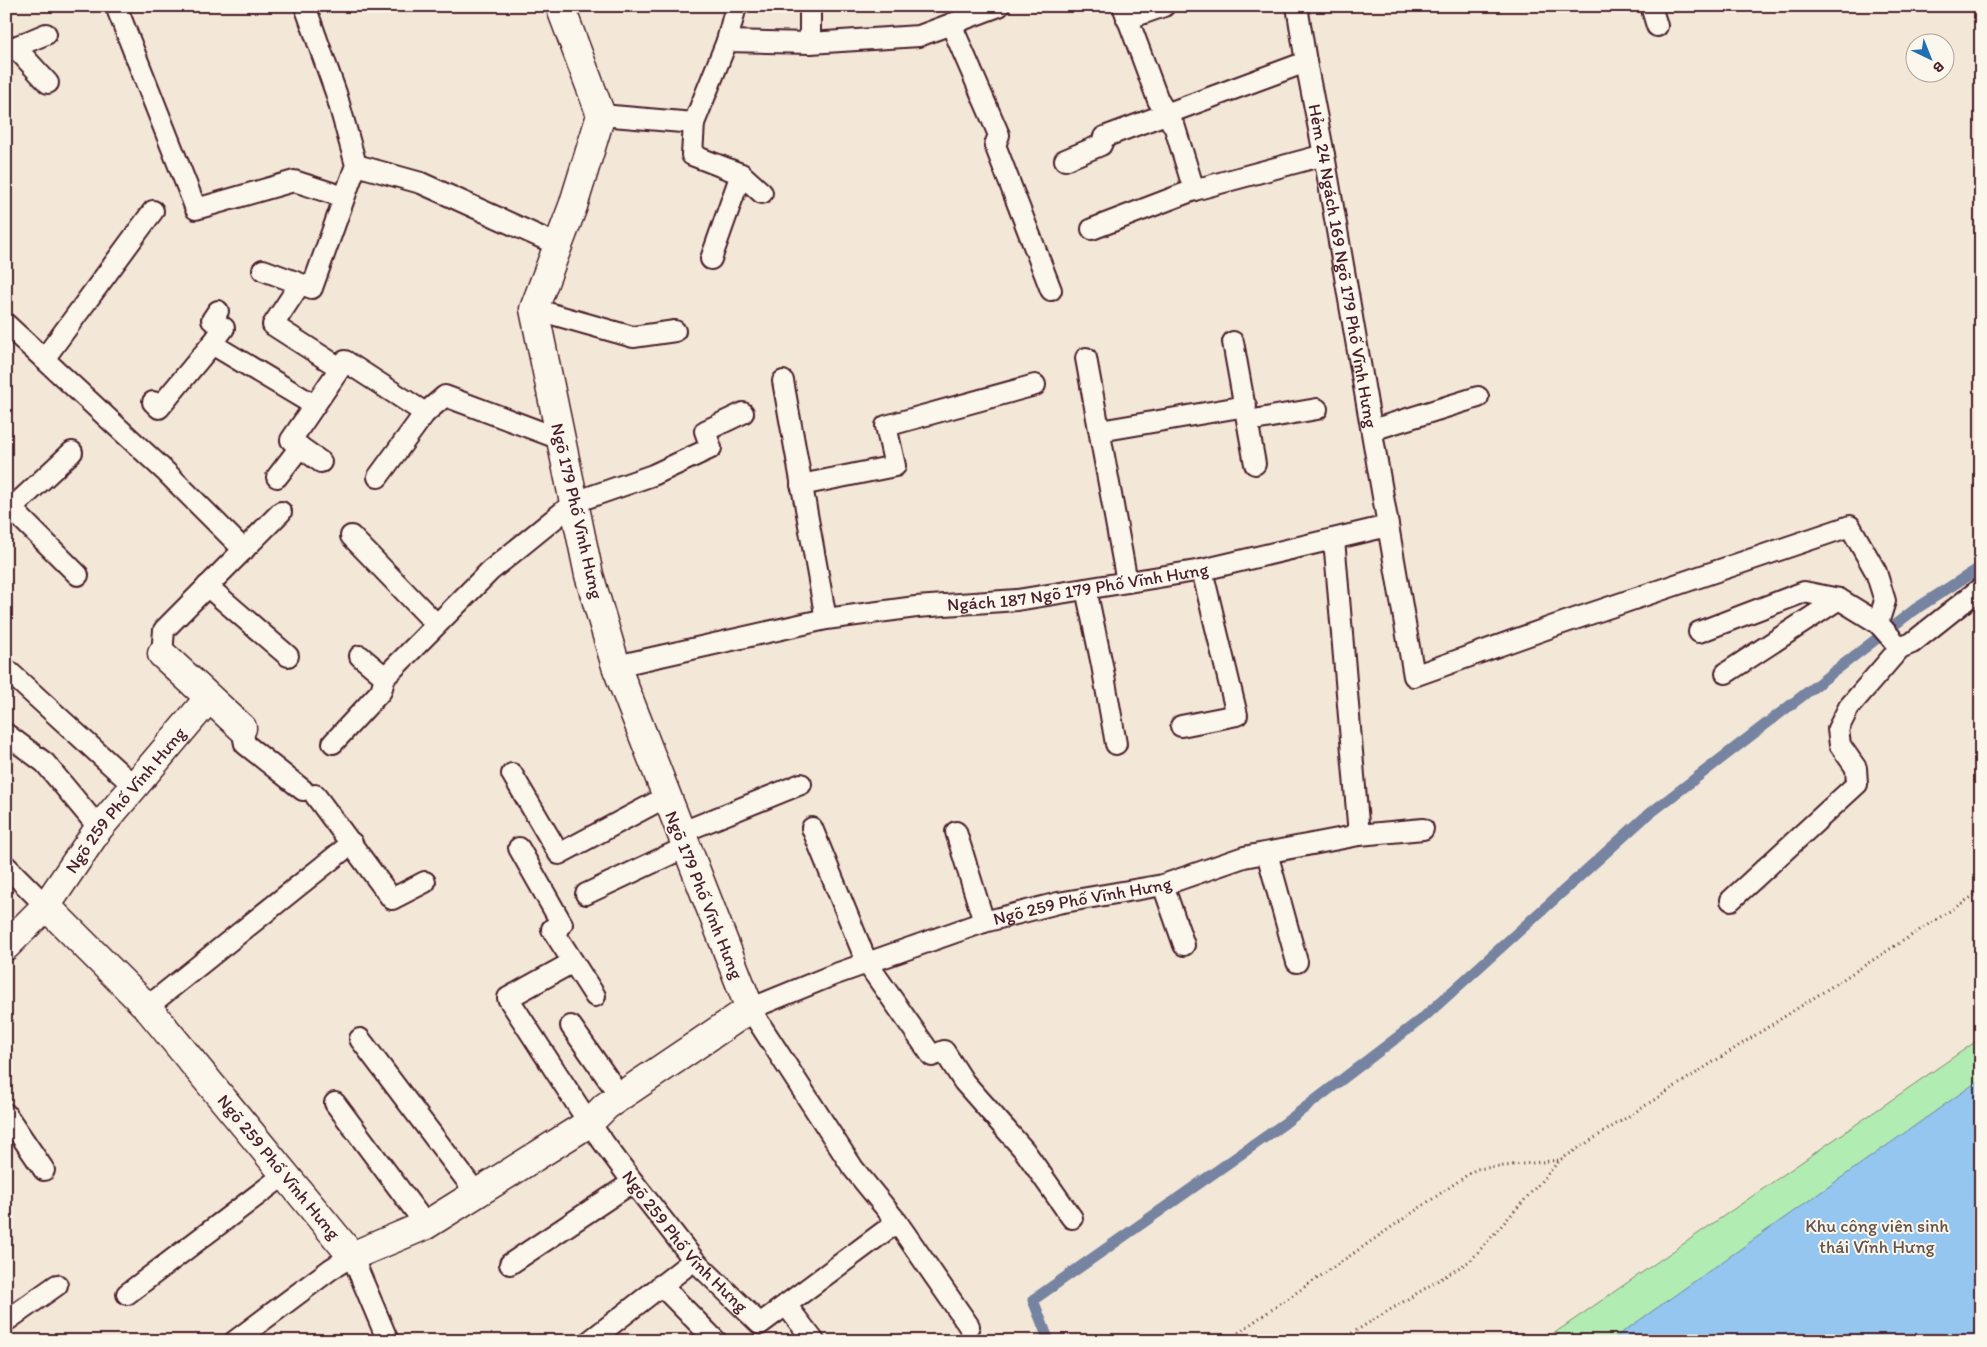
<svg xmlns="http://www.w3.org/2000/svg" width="1987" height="1347" viewBox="0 0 1987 1347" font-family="Itim,sans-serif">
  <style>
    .green { fill: #b1ecb2; stroke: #7e866e }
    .water { fill: #94c6f0; stroke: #7683a1 }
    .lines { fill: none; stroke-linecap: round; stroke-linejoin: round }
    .stream { stroke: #7683a1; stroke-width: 11 }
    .service-casing { stroke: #4a1f2b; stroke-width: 24 }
    .minor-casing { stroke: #4a1f2b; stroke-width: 31 }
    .path { stroke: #4a1f2b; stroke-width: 3; stroke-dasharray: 1 4; stroke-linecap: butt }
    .service { stroke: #fbf7ec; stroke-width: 20 }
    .minor { stroke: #fbf7ec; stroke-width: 28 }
    .labels { text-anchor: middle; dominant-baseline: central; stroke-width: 4; stroke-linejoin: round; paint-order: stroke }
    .street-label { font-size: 18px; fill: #4a1f2b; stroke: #fbf7ec }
    .park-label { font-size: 18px; fill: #64524d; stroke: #fbf7ec }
  </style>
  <rect width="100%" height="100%" fill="#f3e7d7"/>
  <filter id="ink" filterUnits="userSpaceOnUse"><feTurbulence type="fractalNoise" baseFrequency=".02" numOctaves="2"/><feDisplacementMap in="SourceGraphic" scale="10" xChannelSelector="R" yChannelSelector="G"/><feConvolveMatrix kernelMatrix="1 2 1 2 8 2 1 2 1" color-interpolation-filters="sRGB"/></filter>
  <g filter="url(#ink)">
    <!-- green -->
    <polygon class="green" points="1981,1038 1981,1341 1543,1341"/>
    <!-- water -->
    <polygon class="water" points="1981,1079 1981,1341 1610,1341"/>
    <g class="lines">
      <!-- stream -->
      <polyline class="stream" points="1049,1341 1033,1300 1285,1123 1424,1017 1644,818 1914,610 1981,567"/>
      <defs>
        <g id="service">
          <polyline points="116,6 196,209 294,181 344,197"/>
          <polyline points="810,6 810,43"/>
          <polyline points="1123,6 1158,100 1175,128 1194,190"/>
          <path id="s1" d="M1297,6L1306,62L1324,155L1414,676L1554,626L1850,526L1876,572L1885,601L1878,623"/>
          <polyline points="1651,6 1657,26"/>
          <polyline points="1127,19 1164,6"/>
          <polyline points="951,24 999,135 995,145 1051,290"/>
          <polyline points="727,41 736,6"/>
          <polyline points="15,47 48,83"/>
          <polyline points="6,53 15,47 46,34"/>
          <polyline points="601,115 694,123 727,41 810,43 919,36 999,6"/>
          <polyline points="694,123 692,155 741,174 762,193"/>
          <polyline points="1065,160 1101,145 1104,137 1306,62"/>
          <polyline points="356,165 421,183 558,245"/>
          <polyline points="1092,229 1194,190 1324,155"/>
          <polyline points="711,259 741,174"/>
          <polyline points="263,270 312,288 356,165 336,93 305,6"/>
          <polyline points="300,284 273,325 340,368"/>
          <polyline points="534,309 633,337 675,331"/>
          <polyline points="6,324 166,472 244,550"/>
          <polyline points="1233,342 1255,464"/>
          <polyline points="212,344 314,405"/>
          <polyline points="1086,358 1127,582"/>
          <polyline points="44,359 153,211"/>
          <polyline points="783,381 826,619"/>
          <polyline points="153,402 159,408 212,344 224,328 212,320 218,311"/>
          <polyline points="1248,421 1317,409"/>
          <polyline points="1372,430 1478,397"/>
          <polyline points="1100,431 1246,406"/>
          <polyline points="300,447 321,462"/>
          <polyline points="277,477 300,447 291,440 345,361 425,413 445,396 560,439"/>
          <polyline points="378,477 425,413"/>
          <polyline points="801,485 895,466 886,426 1035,385"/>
          <polyline points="6,503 78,575"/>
          <polyline points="11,509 72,452"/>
          <polyline points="351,536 436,624"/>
          <polyline points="1334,539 1359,835"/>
          <polyline points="207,586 288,656"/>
          <polyline points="1086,589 1102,665 1116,744"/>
          <polyline points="1699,632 1804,592 1839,599"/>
          <polyline points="162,654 164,630 281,512"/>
          <polyline points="360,656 385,677"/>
          <path id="s2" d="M616,666L826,619L916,607L1017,600L1202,570L1388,526"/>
          <polyline points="6,669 134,786"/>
          <polyline points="1726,673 1839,599 1878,623 1900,648"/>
          <polyline points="1181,726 1237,715 1202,570"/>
          <polyline points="242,728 245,744 303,790"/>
          <polyline points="6,734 45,763 99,828"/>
          <polyline points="333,743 381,691 385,677 490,571 575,502 653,475 711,448 705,431 743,413"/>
          <polyline points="512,774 559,854 666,797"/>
          <polyline points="315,795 392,899 425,882"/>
          <polyline points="812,828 867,963 932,1056 944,1051 964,1082 1024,1150 1072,1218"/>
          <polyline points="956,832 984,922"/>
          <polyline points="680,833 801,784"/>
          <polyline points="519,848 562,924 552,929 595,996"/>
          <polyline points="1267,853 1297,962"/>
          <polyline points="6,866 46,906"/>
          <polyline points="1163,885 1184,945"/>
          <polyline points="586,894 686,847"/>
          <polyline points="1731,900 1857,784 1856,768 1840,745 1838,729 1849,707 1900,648 1912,643 1981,588"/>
          <path id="s3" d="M573,962L508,998L589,1123L633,1182L694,1260L760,1324L897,1222L853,1168L750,1009L833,975L984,922L1058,903L1163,885L1244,857L1359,835L1423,829"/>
          <polyline points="147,1007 352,843"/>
          <polyline points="571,1026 620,1096"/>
          <polyline points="360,1039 477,1194"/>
          <polyline points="335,1103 426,1225"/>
          <polyline points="6,1114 44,1170"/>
          <polyline points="897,1222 969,1326"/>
          <polyline points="510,1264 633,1182"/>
          <polyline points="661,1285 716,1341"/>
          <polyline points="127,1294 284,1175"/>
          <polyline points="786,1305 814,1341"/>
          <polyline points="6,1321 57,1285"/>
          <polyline points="235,1341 331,1269 352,1256 388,1341"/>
          <polyline points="590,1341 694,1260"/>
        </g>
        <g id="minor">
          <polyline points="162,654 242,728"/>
          <path id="s4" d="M46,906L147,1007L352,1256L426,1225L589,1123L606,1106L750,1009L616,666L589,575L534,309L573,206L601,115L560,6"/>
          <path id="s5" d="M6,946L46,906L99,828L209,698"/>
        </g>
      </defs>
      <!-- service casing -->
      <use href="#service" class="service-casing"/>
      <!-- minor casing -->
      <use href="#minor" class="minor-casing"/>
      <!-- path -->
      <g class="path">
        <polyline points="1226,1341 1476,1169 1560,1160"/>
        <polyline points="1339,1341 1470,1261 1560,1160 1981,891"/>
      </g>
      <!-- service -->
      <use href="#service" class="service"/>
      <!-- minor -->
      <use href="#minor" class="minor"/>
    </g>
  </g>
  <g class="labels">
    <!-- street labels -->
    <g class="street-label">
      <text stroke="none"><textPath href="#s1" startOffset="264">Hẻm 24 Ngách 169 Ngõ 179 Phố Vĩnh Hưng</textPath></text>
      <text transform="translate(577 511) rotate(77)">Ngõ 179 Phố Vĩnh Hưng</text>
      <text stroke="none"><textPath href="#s2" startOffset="469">Ngách 187 Ngõ 179 Phố Vĩnh Hưng</textPath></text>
      <text stroke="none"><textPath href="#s5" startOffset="189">Ngõ 259 Phố Vĩnh Hưng</textPath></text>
      <text transform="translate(704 895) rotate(68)">Ngõ 179 Phố Vĩnh Hưng</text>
      <text stroke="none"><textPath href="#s3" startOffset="1268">Ngõ 259 Phố Vĩnh Hưng</textPath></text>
      <text stroke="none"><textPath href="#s4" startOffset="350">Ngõ 259 Phố Vĩnh Hưng</textPath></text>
      <text stroke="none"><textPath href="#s3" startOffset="376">Ngõ 259 Phố Vĩnh Hưng</textPath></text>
    </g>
    <!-- park labels -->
    <g class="park-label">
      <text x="1877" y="1226">Khu công viên sinh<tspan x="1877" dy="21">thái Vĩnh Hưng</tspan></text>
    </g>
  </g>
  <!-- margin -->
  <rect width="1987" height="1347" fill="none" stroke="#fbf7ec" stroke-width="25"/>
  <rect x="12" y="12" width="1962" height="1322" fill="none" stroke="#4a1f2b" stroke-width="2" filter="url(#ink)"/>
  <!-- north arrow -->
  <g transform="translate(1930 58) rotate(137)"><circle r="24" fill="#fbf7ec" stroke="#b4a19f"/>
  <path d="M0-4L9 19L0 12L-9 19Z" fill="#1f6fb2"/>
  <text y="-8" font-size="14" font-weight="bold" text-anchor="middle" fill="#4a1f2b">B</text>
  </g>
</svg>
